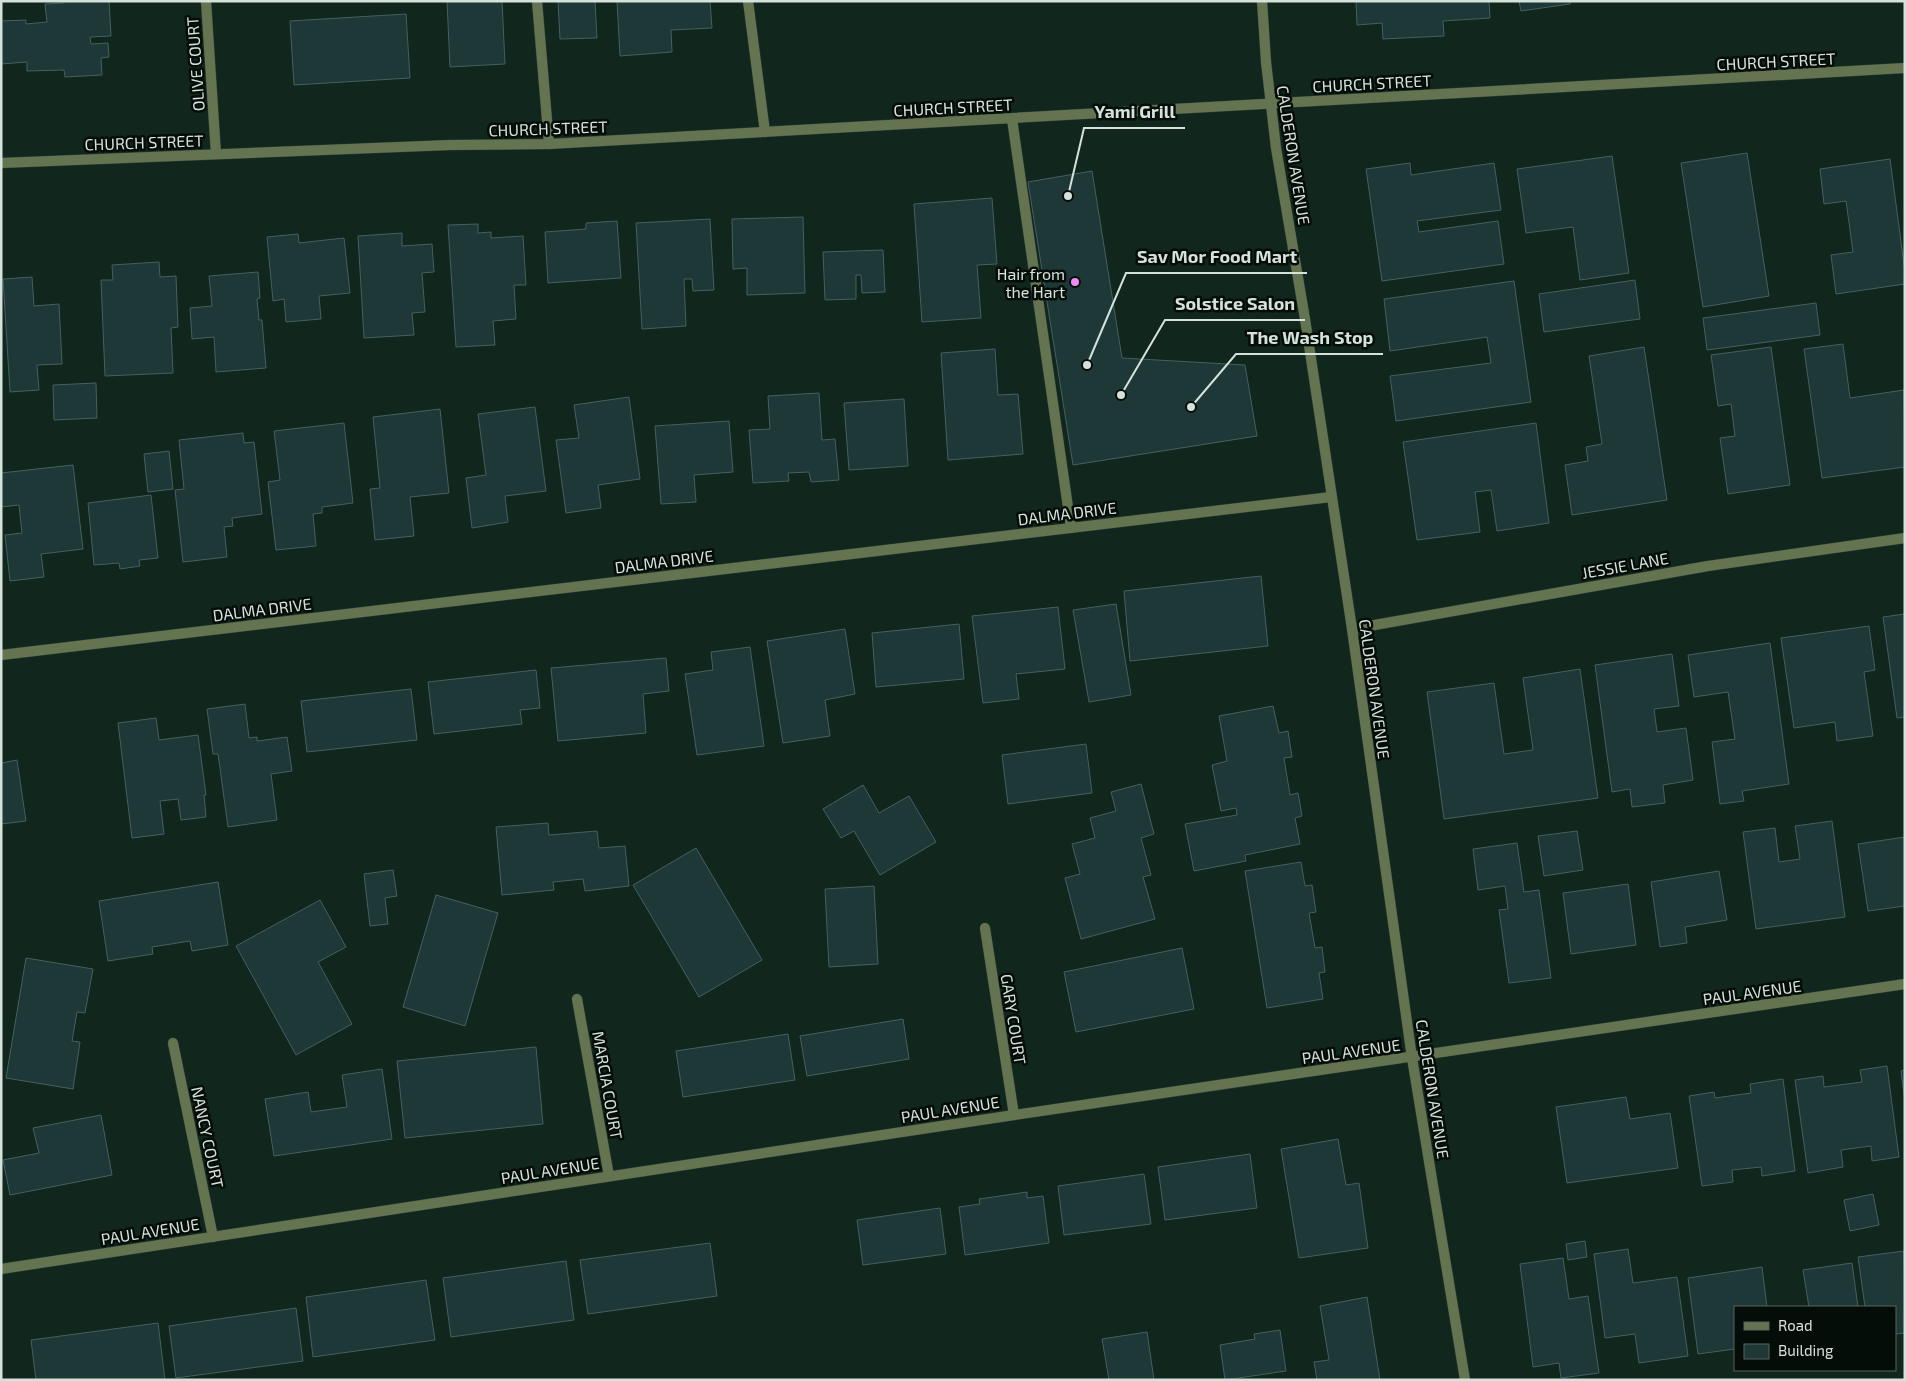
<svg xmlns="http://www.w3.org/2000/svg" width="1906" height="1381" viewBox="0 0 1906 1381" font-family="'Exo 2',sans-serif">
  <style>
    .building { fill: #1d3837; stroke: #446060 }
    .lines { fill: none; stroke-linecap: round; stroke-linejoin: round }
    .service-casing { stroke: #2c4037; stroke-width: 11 }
    .minor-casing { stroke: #2c4037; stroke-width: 11 }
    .tertiary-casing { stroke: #2c4037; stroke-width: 11 }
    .service { stroke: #647450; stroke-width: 10 }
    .minor { stroke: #647450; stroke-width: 10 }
    .tertiary { stroke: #647450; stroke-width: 10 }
    .poi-dot { fill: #f18af4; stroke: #050d08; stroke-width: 2 }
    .labels { text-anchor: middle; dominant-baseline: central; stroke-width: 5; stroke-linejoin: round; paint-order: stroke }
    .street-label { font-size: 16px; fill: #d5e2db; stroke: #050d08 }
    .poi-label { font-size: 16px; fill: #d5e2db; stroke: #050d08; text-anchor: end }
    .leader { fill: none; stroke: #d5e2db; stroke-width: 2 }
    .callout-dot { fill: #d5e2db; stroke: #050d08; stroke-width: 2 }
    .callout-label { font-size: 18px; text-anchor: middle; font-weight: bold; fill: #d5e2db; stroke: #050d08; stroke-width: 5; stroke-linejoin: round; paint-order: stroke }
  </style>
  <rect width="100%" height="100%" fill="#11261c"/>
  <!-- building -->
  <g class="building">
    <polygon points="64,1 109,1 111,36 90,37 91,44 108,43 109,57 101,58 102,75 65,77 64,70 27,71 27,62 1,64 1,21 26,20 26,24 47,22 45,4 64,3"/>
    <polygon points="447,1 502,1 505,64 450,67"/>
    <polygon points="558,1 595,1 597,38 560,39"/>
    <polygon points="617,1 710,1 712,28 671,30 672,52 620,56"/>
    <polygon points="1356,1 1489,1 1490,18 1443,21 1444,36 1383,39 1382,23 1357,25"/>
    <polygon points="1519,1 1570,1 1570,4 1521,11"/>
    <polygon points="406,14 410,78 294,85 290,21"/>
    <polygon points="1747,153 1769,296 1703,307 1681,163"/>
    <polygon points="1612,156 1629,273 1580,280 1573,227 1526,233 1517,169"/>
    <polygon points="1890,159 1905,272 1905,284 1836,294 1831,255 1853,252 1846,201 1824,204 1820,169"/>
    <polygon points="1410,163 1411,175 1494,163 1501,210 1417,221 1419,232 1498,221 1504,264 1382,281 1366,169"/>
    <polygon points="1092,171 1122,358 1245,365 1257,436 1073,465 1028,182"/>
    <polygon points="992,198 997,264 977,265 981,318 922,322 914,204"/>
    <polygon points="803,217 805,293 747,295 747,268 733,269 732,219"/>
    <polygon points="710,219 714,290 693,291 692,279 684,279 686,326 642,329 636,223"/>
    <polygon points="617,221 621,278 548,283 545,232 586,229 586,223"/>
    <polygon points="478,224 478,233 491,232 491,238 523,236 526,285 514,285 516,319 493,321 495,345 456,347 448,225"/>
    <polygon points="402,233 402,246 432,244 434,272 422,273 425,312 412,313 414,335 364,338 358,236"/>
    <polygon points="298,234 299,243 344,238 350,293 319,296 321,319 286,322 284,299 273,301 267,237"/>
    <polygon points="883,250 885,292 862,293 861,275 856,275 856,299 825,300 823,252"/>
    <polygon points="159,262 160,277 176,276 178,327 171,328 173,373 105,376 101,280 113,280 112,265"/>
    <polygon points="258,272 260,298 257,299 259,320 262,320 266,368 216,372 214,337 192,339 190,308 212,306 209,276"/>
    <polygon points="32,277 34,306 59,304 62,364 37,365 39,390 10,392 3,279"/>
    <polygon points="1635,280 1640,319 1544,332 1539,294"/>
    <polygon points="1514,281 1531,402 1396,421 1390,376 1491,363 1487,337 1390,351 1384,299"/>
    <polygon points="1816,303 1820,335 1707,350 1703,318"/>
    <polygon points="1843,344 1850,398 1904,390 1905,467 1822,478 1804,349"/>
    <polygon points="1644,347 1667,500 1572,515 1565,465 1588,461 1586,447 1602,444 1589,356"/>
    <polygon points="1771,347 1790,485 1728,494 1720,438 1735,436 1731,404 1718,406 1711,355"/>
    <polygon points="995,349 998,395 1018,394 1023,454 948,460 941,353"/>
    <polygon points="96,383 97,418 54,420 53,385"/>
    <polygon points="819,393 822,440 835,439 839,480 811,482 809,472 788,473 789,481 753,483 749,430 770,429 768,396"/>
    <polygon points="629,397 640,479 598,485 601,508 566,513 556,440 579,438 574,405"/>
    <polygon points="904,399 908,466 849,470 844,403"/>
    <polygon points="535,407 546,491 505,496 508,522 472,528 466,478 486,475 478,414"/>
    <polygon points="440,409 449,493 410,497 414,536 375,540 370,489 380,488 373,417"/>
    <polygon points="729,421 733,472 694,475 696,502 661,504 655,426"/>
    <polygon points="344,423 353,503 322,507 322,513 313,514 316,546 276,550 268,482 280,480 274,431"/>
    <polygon points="1536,423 1549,523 1497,531 1491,490 1475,492 1480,532 1417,540 1403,442"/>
    <polygon points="243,433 244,443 254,442 262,514 232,518 233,526 224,527 227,557 183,562 175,490 184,489 179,440"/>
    <polygon points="169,451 173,489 148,492 144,454"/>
    <polygon points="73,465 83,549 41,554 44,577 10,581 5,535 22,533 19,505 1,507 1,473"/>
    <polygon points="151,495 158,558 139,560 140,566 120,569 119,563 94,565 88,503"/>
    <polygon points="1261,576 1268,646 1130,661 1124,591"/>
    <polygon points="1116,604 1131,695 1089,702 1073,610"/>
    <polygon points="1058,607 1065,669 1016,674 1019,699 983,703 972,616"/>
    <polygon points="1905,614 1905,717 1897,718 1883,617"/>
    <polygon points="959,624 964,679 876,687 872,633"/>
    <polygon points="1869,626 1875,670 1864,672 1873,736 1837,741 1835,722 1794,728 1781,638"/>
    <polygon points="845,629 855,694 825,700 830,736 783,743 767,641"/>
    <polygon points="1770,643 1789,784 1742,791 1744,801 1720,804 1712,742 1735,739 1728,692 1694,697 1688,655"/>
    <polygon points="750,647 764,746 697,755 685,674 713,670 711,652"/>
    <polygon points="1672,654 1679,706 1654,709 1657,732 1686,728 1693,780 1663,785 1665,803 1632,807 1630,789 1612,792 1595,665"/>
    <polygon points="666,658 669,691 643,694 646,733 558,741 551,668"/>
    <polygon points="1580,669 1598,798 1444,819 1427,692 1494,683 1504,754 1533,750 1523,678"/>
    <polygon points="536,670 540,708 520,710 522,724 434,734 428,682"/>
    <polygon points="411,689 417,740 307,752 301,701"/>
    <polygon points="245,704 249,738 257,737 257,741 287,737 292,771 271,774 277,820 228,827 218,754 213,754 207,709"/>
    <polygon points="1273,706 1279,733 1288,731 1292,757 1284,758 1290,795 1298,793 1302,816 1295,818 1300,844 1245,855 1246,861 1194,871 1185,824 1237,815 1236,808 1221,811 1212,765 1227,761 1219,716"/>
    <polygon points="156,718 159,740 198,735 206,795 204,795 206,817 181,820 178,799 160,801 164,834 132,838 118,723"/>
    <polygon points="1086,744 1092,793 1008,804 1002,755"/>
    <polygon points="17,760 26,821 1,824 1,763"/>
    <polygon points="1141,784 1154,834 1141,838 1151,875 1143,877 1155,919 1081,939 1065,878 1080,874 1072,844 1095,838 1090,818 1116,811 1111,792"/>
    <polygon points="863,785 879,813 909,796 936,842 880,875 854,831 841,838 823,809"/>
    <polygon points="1832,821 1845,917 1756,929 1743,832 1775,828 1779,862 1800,859 1795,826"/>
    <polygon points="548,823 549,835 597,831 599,848 625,846 629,886 585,891 583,879 553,882 554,890 502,895 496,827"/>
    <polygon points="1577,831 1583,870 1544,876 1538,836"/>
    <polygon points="1905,837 1905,906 1868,911 1858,844"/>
    <polygon points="1517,843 1524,892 1539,890 1551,978 1509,983 1499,910 1508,909 1505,886 1478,890 1473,849"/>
    <polygon points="696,848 762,960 699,997 633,885"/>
    <polygon points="1301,862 1305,886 1312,885 1316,912 1309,913 1315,948 1322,947 1325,972 1319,973 1323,999 1267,1008 1245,871"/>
    <polygon points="393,870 397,896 385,898 388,924 370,926 364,874"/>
    <polygon points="1719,871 1727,920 1685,927 1687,943 1660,947 1651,882"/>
    <polygon points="218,882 228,945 192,951 190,941 152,947 153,954 108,961 99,901"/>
    <polygon points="1628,884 1636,945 1571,954 1563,893"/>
    <polygon points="874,886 878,964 829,967 825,889"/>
    <polygon points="436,895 498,913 465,1026 403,1007"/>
    <polygon points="320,900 346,947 318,962 352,1024 296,1055 236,946"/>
    <polygon points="1182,948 1194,1009 1076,1032 1064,972"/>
    <polygon points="26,958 93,969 85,1013 77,1012 72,1041 80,1042 73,1089 6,1078"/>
    <polygon points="903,1019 909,1059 807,1076 800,1036"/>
    <polygon points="788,1034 795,1080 683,1097 676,1051"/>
    <polygon points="536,1047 543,1124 405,1138 397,1061"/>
    <polygon points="1887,1066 1899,1157 1872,1161 1871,1146 1841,1150 1843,1167 1808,1173 1795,1080 1823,1076 1824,1087 1862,1082 1860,1070"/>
    <polygon points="382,1069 392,1139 274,1156 265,1099 308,1092 311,1112 347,1107 342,1075"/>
    <polygon points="1905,1070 1905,1101 1901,1071"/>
    <polygon points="1783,1079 1795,1171 1762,1176 1761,1167 1732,1170 1733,1182 1702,1186 1689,1096 1714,1092 1715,1098 1751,1093 1750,1084"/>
    <polygon points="1626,1097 1630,1119 1670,1113 1678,1168 1567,1183 1556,1107"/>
    <polygon points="101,1115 112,1175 10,1195 3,1160 39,1153 33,1128"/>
    <polygon points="1338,1139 1346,1185 1359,1183 1368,1248 1299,1258 1281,1149"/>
    <polygon points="1250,1154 1257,1208 1165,1220 1158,1167"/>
    <polygon points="1144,1174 1151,1224 1064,1235 1058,1186"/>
    <polygon points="1027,1192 1027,1198 1043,1196 1049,1243 965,1255 959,1207 980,1204 979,1199"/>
    <polygon points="1873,1194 1879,1225 1850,1231 1844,1200"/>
    <polygon points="940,1208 946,1254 863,1265 857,1220"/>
    <polygon points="1585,1241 1587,1257 1568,1260 1566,1244"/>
    <polygon points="710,1243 717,1296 588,1314 580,1260"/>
    <polygon points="1628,1249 1633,1283 1677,1277 1688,1356 1639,1363 1635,1334 1605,1338 1594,1254"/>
    <polygon points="1904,1251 1905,1333 1895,1334 1895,1307 1865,1307 1858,1257"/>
    <polygon points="1563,1258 1569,1299 1588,1296 1599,1373 1561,1378 1559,1363 1533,1367 1520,1264"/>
    <polygon points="566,1261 574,1320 451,1337 443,1278"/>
    <polygon points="1852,1263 1858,1307 1809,1307 1803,1270"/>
    <polygon points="1762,1267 1767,1307 1735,1307 1735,1349 1698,1354 1688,1278"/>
    <polygon points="426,1280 435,1340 313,1357 306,1297"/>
    <polygon points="1367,1297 1380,1380 1317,1380 1314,1362 1329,1360 1320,1306"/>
    <polygon points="296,1308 303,1361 176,1378 169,1326"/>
    <polygon points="158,1323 165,1380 36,1380 31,1340"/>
    <polygon points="1280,1330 1286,1371 1225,1380 1220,1345 1255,1339 1254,1334"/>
    <polygon points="1147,1332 1154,1380 1109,1380 1102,1339"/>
  </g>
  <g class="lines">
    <defs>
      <g id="service">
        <polyline points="537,1 549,144"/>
        <polyline points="748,1 765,132"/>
        <polyline points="1012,119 1071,528"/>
      </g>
      <g id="minor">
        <polyline points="206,1 216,154"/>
        <polyline points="1,163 450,145 549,144 1905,68"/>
        <polyline points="1352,629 1708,566 1905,538"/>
        <polyline points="1,655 1331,497"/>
        <polyline points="985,928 1014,1115"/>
        <polyline points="577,999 609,1176"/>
        <polyline points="173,1043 213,1237"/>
        <polyline points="1,1269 1014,1115 1905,984"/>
      </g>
      <polyline id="tertiary" points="1262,1 1266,62 1276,148 1305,319 1352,629 1412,1058 1465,1380"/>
    </defs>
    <!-- service casing -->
    <use href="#service" class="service-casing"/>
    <!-- minor casing -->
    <use href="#minor" class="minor-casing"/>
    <!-- tertiary casing -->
    <use href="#tertiary" class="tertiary-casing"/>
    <!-- service -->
    <use href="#service" class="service"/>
    <!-- minor -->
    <use href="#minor" class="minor"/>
    <!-- tertiary -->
    <use href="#tertiary" class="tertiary"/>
  </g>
  <!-- markers -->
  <circle class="poi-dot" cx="1075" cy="282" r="5"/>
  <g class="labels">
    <!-- street labels -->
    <g class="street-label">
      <text transform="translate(1776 61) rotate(-3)">CHURCH STREET</text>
      <text transform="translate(195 64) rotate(-94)">OLIVE COURT</text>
      <text transform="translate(1372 83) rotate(-3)">CHURCH STREET</text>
      <text transform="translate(953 107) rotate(-3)">CHURCH STREET</text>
      <text transform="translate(548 128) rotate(-2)">CHURCH STREET</text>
      <text transform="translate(144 142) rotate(-2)">CHURCH STREET</text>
      <text transform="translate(1294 155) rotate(81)">CALDERON AVENUE</text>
      <text transform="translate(1067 513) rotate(-7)">DALMA DRIVE</text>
      <text transform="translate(664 561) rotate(-7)">DALMA DRIVE</text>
      <text transform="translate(1625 565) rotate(-10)">JESSIE LANE</text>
      <text transform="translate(262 609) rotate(-7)">DALMA DRIVE</text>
      <text transform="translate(1375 689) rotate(82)">CALDERON AVENUE</text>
      <text transform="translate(1752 992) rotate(-8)">PAUL AVENUE</text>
      <text transform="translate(1014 1019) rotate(81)">GARY COURT</text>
      <text transform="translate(1351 1051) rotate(-8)">PAUL AVENUE</text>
      <text transform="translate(608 1085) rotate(80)">MARCIA COURT</text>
      <text transform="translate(1433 1089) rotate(81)">CALDERON AVENUE</text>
      <text transform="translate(950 1109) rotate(-9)">PAUL AVENUE</text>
      <text transform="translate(208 1137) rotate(78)">NANCY COURT</text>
      <text transform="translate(550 1170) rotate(-9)">PAUL AVENUE</text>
      <text transform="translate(150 1231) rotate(-9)">PAUL AVENUE</text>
    </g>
    <!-- poi labels -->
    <g class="poi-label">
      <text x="1065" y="273">Hair from<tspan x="1065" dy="18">the Hart</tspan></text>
    </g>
  </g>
  <!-- callouts -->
  <path class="leader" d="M1068 196L1084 128H1185M1087 365L1126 273H1307M1121 395L1165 320H1305M1191 407L1236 354H1383"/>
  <g class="callout-dot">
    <circle cx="1068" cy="196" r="5"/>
    <circle cx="1087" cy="365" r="5"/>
    <circle cx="1121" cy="395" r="5"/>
    <circle cx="1191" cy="407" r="5"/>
  </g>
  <g class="callout-label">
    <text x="1135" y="118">Yami Grill</text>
    <text x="1217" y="263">Sav Mor Food Mart</text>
    <text x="1235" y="310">Solstice Salon</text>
    <text x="1310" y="344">The Wash Stop</text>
  </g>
  <!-- border -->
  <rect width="1906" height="1381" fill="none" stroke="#d5e2db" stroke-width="5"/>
  <!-- legend -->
  <rect x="1734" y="1306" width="162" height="65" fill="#050d08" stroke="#58625c"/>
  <rect x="1744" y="1322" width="25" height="8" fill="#647450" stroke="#58625c"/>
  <text x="1778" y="1331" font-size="15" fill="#d5e2db">Road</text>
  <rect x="1744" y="1344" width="25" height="15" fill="#1d3837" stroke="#58625c"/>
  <text x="1778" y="1356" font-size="15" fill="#d5e2db">Building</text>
</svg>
